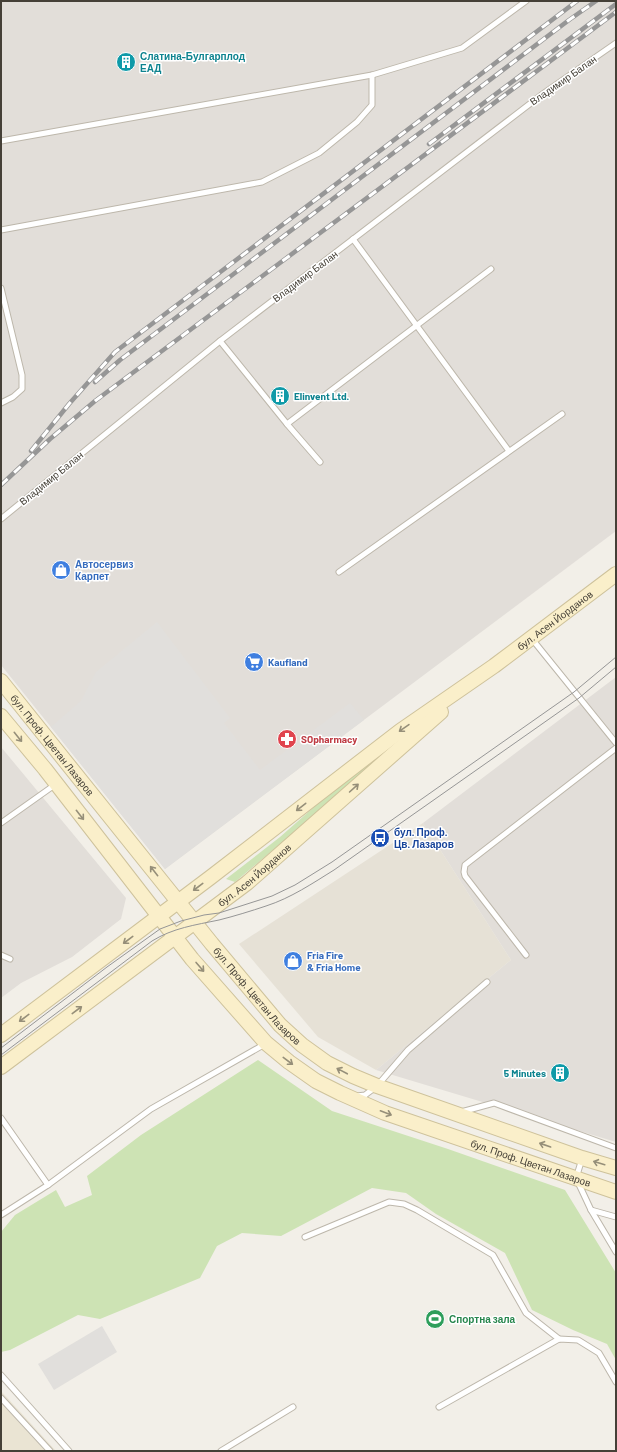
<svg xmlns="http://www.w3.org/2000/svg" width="617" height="1452" viewBox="0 0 617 1452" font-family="Barlow,sans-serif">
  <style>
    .residential { fill: #e6e1d6 }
    .industrial { fill: #e2ded9 }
    .education { fill: #eae4d3 }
    .green { fill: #cde3b4 }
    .parking { fill: #e1dfdc }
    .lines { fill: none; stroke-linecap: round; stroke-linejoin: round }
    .lane-casing { stroke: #bdb7ab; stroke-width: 7 }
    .secondary-casing { stroke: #cec29b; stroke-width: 16 }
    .lane { stroke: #fff; stroke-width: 5 }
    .secondary { stroke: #faefca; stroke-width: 14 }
    .tram { stroke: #969696; stroke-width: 1 }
    .rail-casing { stroke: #969696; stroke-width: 4.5 }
    .rail { stroke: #fff; stroke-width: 3; stroke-dasharray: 9; stroke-linecap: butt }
    .oneway { stroke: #968f79 }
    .labels { text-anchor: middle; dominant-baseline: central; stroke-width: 3; stroke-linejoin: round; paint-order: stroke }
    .culture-label { font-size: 10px; font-weight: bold; fill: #0d838f; stroke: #fff; text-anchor: start }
    .street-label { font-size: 10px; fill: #454037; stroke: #fff }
    .shop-label { font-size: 10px; font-weight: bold; fill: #366cbe; stroke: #fff; text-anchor: start }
    .health-label { font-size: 10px; font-weight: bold; fill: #be3a42; stroke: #fff; text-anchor: start }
    .transit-label { font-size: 10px; font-weight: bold; fill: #164399; stroke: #fff; text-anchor: start }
    .leisure-label { font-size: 10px; font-weight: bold; fill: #27864d; stroke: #fff; text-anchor: start }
  </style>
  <rect width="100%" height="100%" fill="#f2efe8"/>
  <!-- residential -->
  <polygon class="residential" points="423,823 511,960 376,1070 318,1037 239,944"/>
  <!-- industrial -->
  <g class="industrial">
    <polygon points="1,1 616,1 616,531 165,869 1,665"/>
    <polygon points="616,677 616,1142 376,1070 511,960 423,823"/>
    <polygon points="1,747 126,898 121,919 72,957 21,983 1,998"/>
  </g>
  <!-- education -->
  <polygon class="education" points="1,1391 56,1451 1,1451"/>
  <!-- green -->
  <g class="green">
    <polygon points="387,749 374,765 235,882 226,879 280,837 331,792"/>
    <polygon points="258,1060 332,1111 448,1149 565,1190 616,1273 616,1360 607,1344 573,1330 532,1310 505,1253 436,1214 406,1193 372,1188 281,1236 242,1233 217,1246 200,1278 100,1319 78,1315 10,1350 1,1352 1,1232 15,1215 56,1190 65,1207 92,1195 87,1176 141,1135"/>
  </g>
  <!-- parking -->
  <g class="parking">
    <polygon points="157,622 230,718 224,723 260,770 350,703 364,720 165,869 51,727 81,701 96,672"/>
    <polygon points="102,1326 117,1352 54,1390 38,1364"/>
  </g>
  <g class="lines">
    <defs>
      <g id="lane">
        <polyline points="1,141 372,75 462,48 526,1"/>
        <polyline points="1,230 262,182 319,153 357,122 372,105 372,75"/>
        <polyline points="353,239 509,451"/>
        <polyline points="1,288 22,375 22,389 13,397 1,403"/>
        <polyline points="220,341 287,424 320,462"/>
        <polyline points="287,424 491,269"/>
        <polyline points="1,519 220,341 544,93 616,43"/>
        <polyline points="339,572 562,414"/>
        <polyline points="532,639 616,743"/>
        <polyline points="1,823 56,784"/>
        <polyline points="1,955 10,959"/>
        <polyline points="526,955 465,876 464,872 465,865 616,748"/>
        <polyline points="357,1096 365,1095 377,1086 408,1050 487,982"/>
        <polyline points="461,1112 494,1103 616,1148"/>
        <polyline points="1,1118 48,1185"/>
        <polyline points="582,1159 576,1178 591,1210 616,1252"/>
        <polyline points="591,1210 616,1217"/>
        <polyline points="1,1215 48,1185 151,1109 265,1044"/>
        <polyline points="305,1237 389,1202 404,1204 417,1210 493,1255 526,1313 559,1339"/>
        <polyline points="1,1375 69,1451"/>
        <polyline points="1,1398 50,1451"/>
        <polyline points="439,1407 559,1339 578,1340 599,1353 616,1382"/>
        <polyline points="221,1451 293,1407"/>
      </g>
      <g id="secondary">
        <path id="s1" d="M1,681L212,944L280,1025L302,1045L327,1063L353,1076L377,1086L582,1158L616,1168"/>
        <path id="s2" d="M1,716L45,769L192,959L266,1043L289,1062L316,1081L340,1093L385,1113L616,1192"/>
        <path id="s3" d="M1,1035L211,877L400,731L494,666L616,574"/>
        <path id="s4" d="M1,1067L247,883L441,712"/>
      </g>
    </defs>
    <!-- lane casing -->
    <use href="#lane" class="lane-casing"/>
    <!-- secondary casing -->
    <use href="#secondary" class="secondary-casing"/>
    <!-- lane -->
    <use href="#lane" class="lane"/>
    <!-- secondary -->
    <use href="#secondary" class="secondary"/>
    <!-- tram -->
    <g class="tram">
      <polyline points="1,1048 107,967 160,929 181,921 204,915 219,913 272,896 295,885 332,862 574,692 616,657"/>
      <path d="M1,1055L152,941C173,928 195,925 219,920C235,916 251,911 266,906C291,898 313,883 334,870L579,698L616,667"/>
    </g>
    <defs>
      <g id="rail">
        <polyline points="429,144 616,4"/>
        <polyline points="95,382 120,360 569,20 596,1"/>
        <polyline points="31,451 69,404 115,352 577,1"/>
        <polyline points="1,485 50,439 95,401 616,12"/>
      </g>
    </defs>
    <!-- rail casing -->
    <use href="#rail" class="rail-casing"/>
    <!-- rail -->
    <use href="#rail" class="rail"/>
  </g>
  <!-- one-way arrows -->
  <defs><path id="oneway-shaft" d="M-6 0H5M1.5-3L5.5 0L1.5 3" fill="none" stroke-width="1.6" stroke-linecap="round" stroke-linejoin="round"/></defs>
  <g class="oneway">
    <use href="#oneway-shaft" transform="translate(404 728) rotate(145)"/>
    <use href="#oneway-shaft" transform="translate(18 737) rotate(51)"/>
    <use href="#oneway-shaft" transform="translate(354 788) rotate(-42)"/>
    <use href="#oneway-shaft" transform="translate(301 807) rotate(142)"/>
    <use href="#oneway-shaft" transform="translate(80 815) rotate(52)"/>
    <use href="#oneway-shaft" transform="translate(154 871) rotate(-128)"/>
    <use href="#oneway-shaft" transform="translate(198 887) rotate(143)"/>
    <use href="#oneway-shaft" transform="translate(128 940) rotate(143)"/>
    <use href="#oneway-shaft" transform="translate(200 967) rotate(49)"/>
    <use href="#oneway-shaft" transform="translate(77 1010) rotate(-37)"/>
    <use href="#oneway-shaft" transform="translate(24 1018) rotate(143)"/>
    <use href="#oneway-shaft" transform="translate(288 1061) rotate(37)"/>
    <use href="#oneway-shaft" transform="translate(342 1071) rotate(-152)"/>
    <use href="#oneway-shaft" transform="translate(386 1113) rotate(21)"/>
    <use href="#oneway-shaft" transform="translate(545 1145) rotate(-161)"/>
    <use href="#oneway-shaft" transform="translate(599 1163) rotate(-163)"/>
  </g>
  <!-- icons -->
  <defs>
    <symbol id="building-disc" viewBox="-11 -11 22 22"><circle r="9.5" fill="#0f9aa8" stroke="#fff"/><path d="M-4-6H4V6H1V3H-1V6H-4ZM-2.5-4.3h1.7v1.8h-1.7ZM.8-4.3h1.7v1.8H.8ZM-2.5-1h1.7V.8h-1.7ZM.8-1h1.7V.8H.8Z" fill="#fff"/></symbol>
    <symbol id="shop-disc" viewBox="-11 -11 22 22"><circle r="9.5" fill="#3f7fe0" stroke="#fff"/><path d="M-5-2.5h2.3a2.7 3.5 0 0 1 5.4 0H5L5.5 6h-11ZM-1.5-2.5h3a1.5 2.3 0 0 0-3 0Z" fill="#fff"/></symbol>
    <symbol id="supermarket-disc" viewBox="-11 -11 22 22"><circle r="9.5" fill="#3f7fe0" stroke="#fff"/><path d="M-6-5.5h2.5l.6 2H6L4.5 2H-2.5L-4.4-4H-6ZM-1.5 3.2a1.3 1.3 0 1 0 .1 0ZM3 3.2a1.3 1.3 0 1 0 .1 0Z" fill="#fff"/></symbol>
    <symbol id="pharmacy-disc" viewBox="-11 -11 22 22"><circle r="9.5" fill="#e0444e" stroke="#fff"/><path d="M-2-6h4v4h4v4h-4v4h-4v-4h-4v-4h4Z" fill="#fff"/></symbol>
    <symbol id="bus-disc" viewBox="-11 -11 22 22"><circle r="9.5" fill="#1a4fb4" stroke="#fff"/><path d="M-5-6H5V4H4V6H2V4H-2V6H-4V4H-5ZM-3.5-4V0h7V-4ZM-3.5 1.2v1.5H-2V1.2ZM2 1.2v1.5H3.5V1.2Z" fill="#fff"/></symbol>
    <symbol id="stadium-disc" viewBox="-11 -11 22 22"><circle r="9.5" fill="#2e9e5b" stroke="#fff"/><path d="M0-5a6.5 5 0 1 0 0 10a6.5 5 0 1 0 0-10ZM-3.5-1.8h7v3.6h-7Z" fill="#fff"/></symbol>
  </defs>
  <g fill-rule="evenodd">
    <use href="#building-disc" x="115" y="51" width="22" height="22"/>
    <use href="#building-disc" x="269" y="385" width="22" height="22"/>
    <use href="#shop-disc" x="50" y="559" width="22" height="22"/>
    <use href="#supermarket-disc" x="243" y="651" width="22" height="22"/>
    <use href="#pharmacy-disc" x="276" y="728" width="22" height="22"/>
    <use href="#bus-disc" x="369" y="827" width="22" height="22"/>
    <use href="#shop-disc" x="282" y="950" width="22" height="22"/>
    <use href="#building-disc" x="549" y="1062" width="22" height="22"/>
    <use href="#stadium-disc" x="424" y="1308" width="22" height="22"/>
  </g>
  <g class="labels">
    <!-- culture labels -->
    <g class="culture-label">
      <text x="140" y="56">Слатина-Булгарплод<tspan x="140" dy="12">ЕАД</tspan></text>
      <text x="294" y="396">Elinvent Ltd.</text>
      <text x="546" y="1073" text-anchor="end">5 Minutes</text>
    </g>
    <!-- street labels -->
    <g class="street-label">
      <text transform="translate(563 80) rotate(-35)">Владимир Балан</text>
      <text transform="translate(305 276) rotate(-37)">Владимир Балан</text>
      <text transform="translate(51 478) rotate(-39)">Владимир Балан</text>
      <text stroke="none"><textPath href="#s3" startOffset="692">бул. Асен Йорданов</textPath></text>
      <text stroke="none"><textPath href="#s1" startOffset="82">бул. Проф. Цветан Лазаров</textPath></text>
      <text stroke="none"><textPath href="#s4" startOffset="318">бул. Асен Йорданов</textPath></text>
      <text stroke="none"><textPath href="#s1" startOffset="406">бул. Проф. Цветан Лазаров</textPath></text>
      <text stroke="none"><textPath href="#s2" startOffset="714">бул. Проф. Цветан Лазаров</textPath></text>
    </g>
    <!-- shop labels -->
    <g class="shop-label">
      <text x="75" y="564">Автосервиз<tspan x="75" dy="12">Карпет</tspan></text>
      <text x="268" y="662">Kaufland</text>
      <text x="307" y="955">Fria Fire<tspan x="307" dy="12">&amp; Fria Home</tspan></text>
    </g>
    <!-- health labels -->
    <g class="health-label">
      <text x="301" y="739">SOpharmacy</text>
    </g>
    <!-- transit labels -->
    <g class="transit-label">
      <text x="394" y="832">бул. Проф.<tspan x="394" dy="12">Цв. Лазаров</tspan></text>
    </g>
    <!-- leisure labels -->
    <g class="leisure-label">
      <text x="449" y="1319">Спортна зала</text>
    </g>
  </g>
  <!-- border -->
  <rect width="617" height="1452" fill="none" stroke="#454037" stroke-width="4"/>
</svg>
